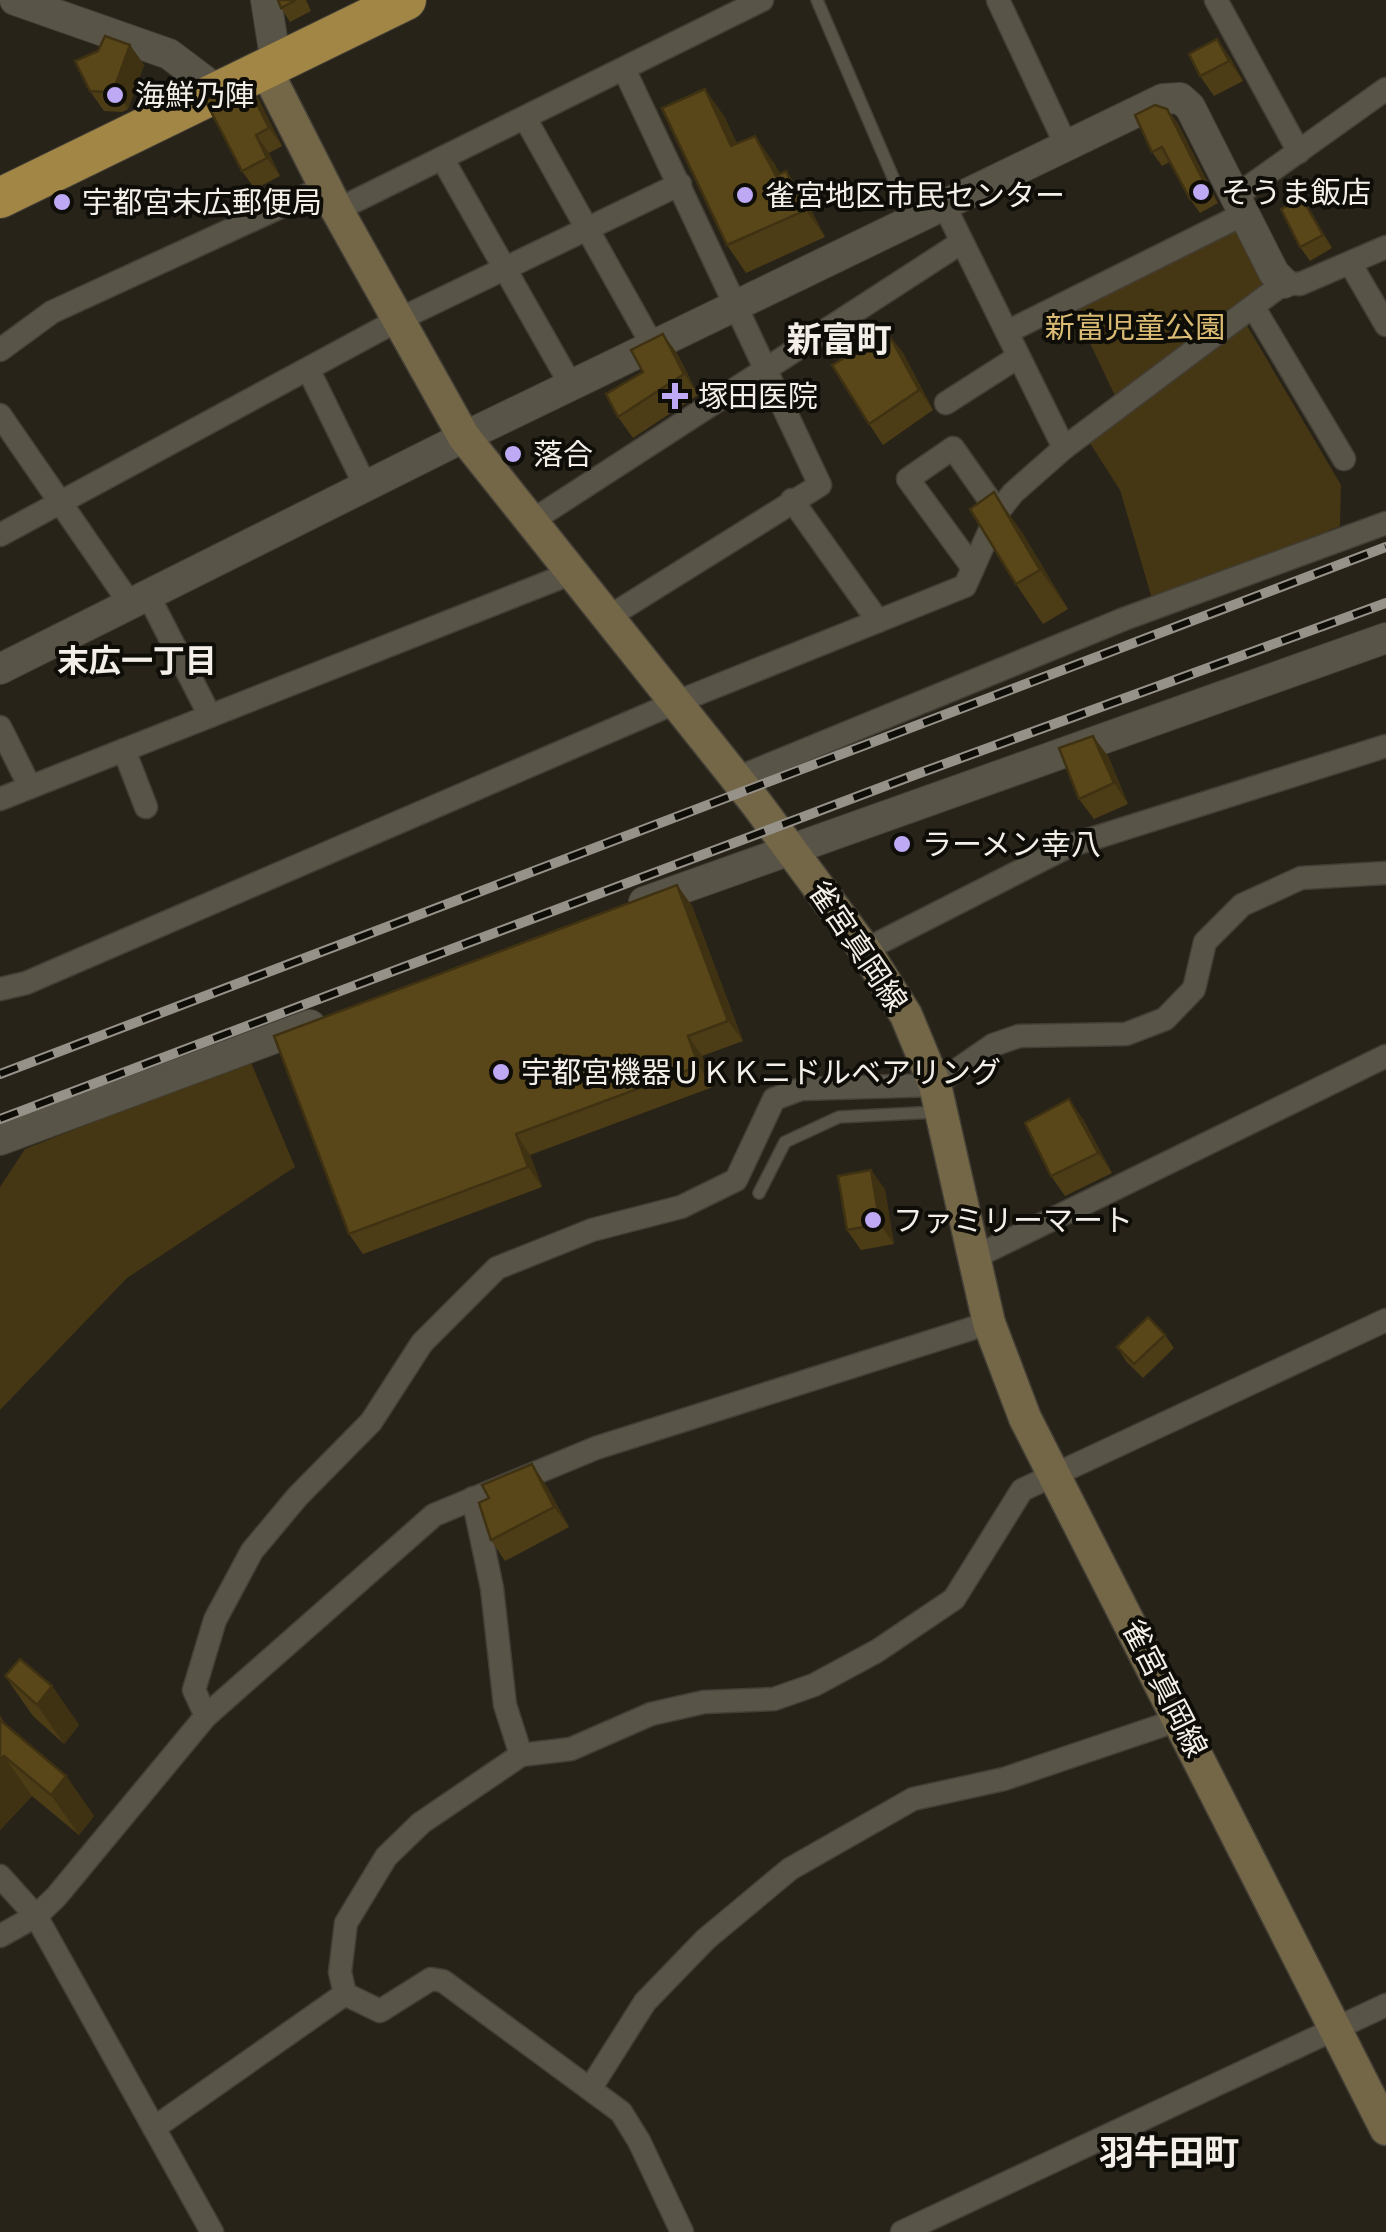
<svg xmlns="http://www.w3.org/2000/svg" width="1386" height="2232" viewBox="0 0 1386 2232" font-family="'Space Grotesk','Noto Sans JP',sans-serif">
  <style>
    .green { fill: #453714 }
    .lines { fill: none; stroke-linecap: round; stroke-linejoin: round }
    .service-casing { stroke: #433f36; stroke-width: 14 }
    .minor-casing { stroke: #433f36; stroke-width: 25 }
    .tertiary-casing { stroke: #433f36; stroke-width: 32 }
    .secondary-casing { stroke: #433f36; stroke-width: 35 }
    .trunk-casing { stroke: #433f36; stroke-width: 42 }
    .service { stroke: #595448; stroke-width: 11 }
    .minor { stroke: #595448; stroke-width: 22 }
    .tertiary { stroke: #595448; stroke-width: 30 }
    .secondary { stroke: #746747; stroke-width: 32 }
    .trunk { stroke: #a28646; stroke-width: 40 }
    .rail-casing { stroke: #969289; stroke-width: 10 }
    .rail { stroke: #0f0d08; stroke-width: 6; stroke-dasharray: 19; stroke-linecap: butt }
    .wall { fill: #4d3d16 }
    .shaded-wall { fill: #3f3212 }
    .building { fill: #5a4719; stroke: #3f3212; stroke-width: 2.5 }
    .poi-dot { fill: #bea9f5; stroke: #0f0d08; stroke-width: 4 }
    .labels { text-anchor: middle; dominant-baseline: central; stroke-width: 8; stroke-linejoin: round; paint-order: stroke }
    .poi-label { font-size: 30px; fill: #f3efe8; stroke: #0f0d08; text-anchor: start }
    .park-label { font-size: 30px; fill: #dabb73; stroke: #0f0d08 }
    .street-label { font-size: 30px; fill: #f3efe8; stroke: #0f0d08 }
    .neighbourhood-label { font-size: 32px; font-weight: bold; fill: #f3efe8; stroke: #0f0d08 }
    .quarter-label { font-size: 35px; font-weight: bold; fill: #f3efe8; stroke: #0f0d08 }
  </style>
  <rect width="100%" height="100%" fill="#282319"/>
  <!-- green -->
  <g class="green">
    <polygon points="1238,230 1266,292 1116,398 1073,307"/>
    <polygon points="1246,324 1341,485 1340,526 1153,602 1120,490 1088,440"/>
    <polygon points="250,1060 295,1167 127,1278 0,1410 0,1187 25,1149"/>
  </g>
  <g class="lines">
    <defs>
      <g id="service">
        <polyline points="817,0 910,217"/>
        <polyline points="759,1193 785,1142 839,1117 937,1112"/>
      </g>
      <g id="minor">
        <polyline points="998,0 1066,145"/>
        <polyline points="1216,0 1299,152"/>
        <polyline points="525,118 654,348"/>
        <polyline points="442,158 572,387"/>
        <polyline points="1236,196 1386,89"/>
        <polyline points="944,205 1064,448"/>
        <polyline points="337,210 762,0"/>
        <polyline points="1350,263 1386,325"/>
        <polyline points="1254,308 1344,459"/>
        <polyline points="1007,332 1244,214"/>
        <polyline points="0,350 52,312 324,187"/>
        <polyline points="308,369 366,487"/>
        <polyline points="946,403 1018,357"/>
        <polyline points="0,415 131,605"/>
        <polyline points="792,500 878,621"/>
        <polyline points="530,522 962,242"/>
        <polyline points="0,535 398,320 680,184"/>
        <polyline points="973,568 908,479 953,448 998,512"/>
        <polyline points="149,597 210,716"/>
        <polyline points="607,618 820,485 624,69"/>
        <polyline points="0,727 30,787"/>
        <polyline points="124,750 146,807"/>
        <polyline points="737,778 1124,619 1386,523"/>
        <polyline points="0,799 572,573"/>
        <polyline points="865,950 1069,846 1386,746"/>
        <polyline points="0,989 26,983 677,702 965,586 998,512 1013,493 1064,448 1284,283 1300,284 1386,247"/>
        <polyline points="971,1259 1386,1056"/>
        <polyline points="473,1498 492,1588 505,1705 521,1755"/>
        <polyline points="206,1716 194,1690 215,1620 252,1551 298,1496 371,1422 422,1343 497,1268 592,1230 681,1207 736,1180 774,1099 801,1089 935,1085 993,1045 1019,1036 1126,1034 1165,1019 1194,989 1205,942 1242,905 1301,878 1386,873"/>
        <polyline points="0,1876 36,1916 212,2232"/>
        <polyline points="0,1936 36,1916 56,1897 206,1716 434,1515 596,1448 989,1323"/>
        <polyline points="345,1994 380,2011 431,1979 443,1981 621,2112 639,2141 682,2232"/>
        <polyline points="590,2089 645,2002 706,1939 790,1869 913,1799 1004,1779 1181,1719"/>
        <polyline points="154,2128 345,1994 340,1972 346,1923 386,1857 421,1823 521,1755 571,1749 651,1714 704,1702 774,1699 814,1685 877,1651 954,1599 1022,1490 1386,1320"/>
        <polyline points="902,2232 1386,2005"/>
      </g>
      <g id="tertiary">
        <polyline points="15,0 169,54 218,91"/>
        <polyline points="266,0 276,63"/>
        <polyline points="0,669 464,437 1163,99 1180,98 1190,107 1274,273 1284,283"/>
        <polyline points="644,902 1386,638"/>
        <polyline points="0,1140 310,1025"/>
      </g>
      <polyline id="secondary" points="265,68 337,210 464,437 756,803 865,950 906,1015 935,1085 989,1323 1025,1418 1386,2129"/>
      <polyline id="trunk" points="0,198 406,0"/>
    </defs>
    <!-- service casing -->
    <use href="#service" class="service-casing"/>
    <!-- minor casing -->
    <use href="#minor" class="minor-casing"/>
    <!-- tertiary casing -->
    <use href="#tertiary" class="tertiary-casing"/>
    <!-- secondary casing -->
    <use href="#secondary" class="secondary-casing"/>
    <!-- trunk casing -->
    <use href="#trunk" class="trunk-casing"/>
    <!-- service -->
    <use href="#service" class="service"/>
    <!-- minor -->
    <use href="#minor" class="minor"/>
    <!-- tertiary -->
    <use href="#tertiary" class="tertiary"/>
    <!-- secondary -->
    <use href="#secondary" class="secondary"/>
    <!-- trunk -->
    <use href="#trunk" class="trunk"/>
    <defs>
      <g id="rail">
        <polyline points="0,1074 1386,547"/>
        <polyline points="0,1119 917,774 1386,603"/>
      </g>
    </defs>
    <!-- rail casing -->
    <use href="#rail" class="rail-casing"/>
    <!-- rail -->
    <use href="#rail" class="rail"/>
  </g>
  <!-- wall -->
  <g class="wall">
    <polygon points="278,0 306,0 311,11 290,22 281,8"/>
    <polygon points="130,45 144,65 128,109 122,112 104,111 90,91"/>
    <polygon points="1231,59 1243,81 1214,96 1200,76"/>
    <polygon points="246,82 259,100 282,146 269,153 280,176 255,189 242,171"/>
    <polygon points="724,116 737,144 774,163 780,174 805,198 825,237 746,273 727,245"/>
    <polygon points="1177,122 1218,203 1200,213 1190,199 1170,162 1162,166 1152,152"/>
    <polygon points="1311,212 1332,248 1310,261 1300,247"/>
    <polygon points="663,334 678,355 698,395 633,438 618,417"/>
    <polygon points="903,353 933,410 883,445 869,424"/>
    <polygon points="1021,531 1068,609 1043,624 1016,584"/>
    <polygon points="1108,756 1128,804 1094,819 1079,799"/>
    <polygon points="677,885 692,906 743,1041 702,1056 713,1087 530,1155 542,1187 363,1254 349,1234"/>
    <polygon points="1083,1119 1112,1173 1065,1196 1051,1176"/>
    <polygon points="871,1170 885,1190 894,1244 861,1250 847,1230"/>
    <polygon points="1165,1335 1174,1348 1143,1378 1126,1361 1117,1347"/>
    <polygon points="546,1485 569,1527 505,1561 491,1540"/>
    <polygon points="5,1676 52,1686 79,1725 64,1744 33,1716"/>
    <polygon points="0,1716 6,1725 66,1776 94,1816 79,1835 32,1796 0,1830"/>
  </g>
  <!-- shaded-wall -->
  <g class="shaded-wall">
    <polygon points="1217,39 1231,59 1243,81 1229,61"/>
    <polygon points="130,45 144,65 128,109 114,89"/>
    <polygon points="246,82 259,100 282,146 269,128"/>
    <polygon points="705,89 724,116 750,173 731,146"/>
    <polygon points="1167,109 1177,122 1218,203 1208,190"/>
    <polygon points="256,135 269,153 280,176 267,158"/>
    <polygon points="755,136 774,163 795,203 776,176"/>
    <polygon points="786,171 805,198 825,237 806,210"/>
    <polygon points="1302,198 1311,212 1332,248 1323,235"/>
    <polygon points="888,333 903,353 933,410 919,390"/>
    <polygon points="663,334 678,355 698,395 684,374"/>
    <polygon points="994,492 1021,531 1068,609 1040,570"/>
    <polygon points="1093,736 1108,756 1128,804 1114,783"/>
    <polygon points="677,885 692,906 743,1041 728,1021"/>
    <polygon points="688,1036 702,1056 713,1087 699,1066"/>
    <polygon points="1069,1099 1083,1119 1112,1173 1098,1153"/>
    <polygon points="516,1134 530,1155 542,1187 528,1167"/>
    <polygon points="871,1170 885,1190 894,1244 880,1224"/>
    <polygon points="532,1464 546,1485 569,1527 554,1507"/>
    <polygon points="52,1686 79,1725 64,1744 37,1705"/>
    <polygon points="4,1756 32,1796 0,1830 0,1760"/>
    <polygon points="66,1776 94,1816 79,1835 51,1795"/>
  </g>
  <!-- building -->
  <g class="building">
    <polygon points="278,0 296,0 281,8"/>
    <polygon points="105,36 130,45 114,89 108,92 90,91 75,61 98,51"/>
    <polygon points="1217,39 1229,61 1200,76 1189,54"/>
    <polygon points="246,82 269,128 256,135 267,158 242,171 205,100"/>
    <polygon points="705,89 731,146 755,136 776,176 786,171 806,210 727,245 662,108"/>
    <polygon points="1155,105 1167,109 1208,190 1190,199 1162,147 1152,152 1135,115"/>
    <polygon points="1302,198 1323,235 1300,247 1281,209"/>
    <polygon points="888,333 919,390 869,424 832,365"/>
    <polygon points="663,334 684,374 618,417 606,394 643,372 631,350"/>
    <polygon points="994,492 1040,570 1016,584 970,509"/>
    <polygon points="1093,736 1114,783 1079,799 1059,748"/>
    <polygon points="677,885 728,1021 688,1036 699,1066 516,1134 528,1167 349,1234 274,1036"/>
    <polygon points="1069,1099 1098,1153 1051,1176 1025,1123"/>
    <polygon points="871,1170 880,1224 847,1230 838,1176"/>
    <polygon points="1148,1317 1165,1335 1134,1364 1117,1347"/>
    <polygon points="532,1464 554,1507 491,1540 479,1503 489,1498 482,1485"/>
    <polygon points="20,1659 52,1686 37,1705 5,1676"/>
    <polygon points="0,1720 66,1776 51,1795 4,1756 0,1760"/>
  </g>
  <!-- markers -->
  <g class="poi-dot">
    <circle cx="115" cy="95" r="10"/>
    <circle cx="1201" cy="192" r="10"/>
    <circle cx="745" cy="195" r="10"/>
    <circle cx="62" cy="202" r="10"/>
    <path d="M670 381h10v10h10v10h-10v10h-10v-10h-10v-10h10z"/>
    <circle cx="513" cy="454" r="10"/>
    <circle cx="902" cy="844" r="10"/>
    <circle cx="501" cy="1072" r="10"/>
    <circle cx="873" cy="1220" r="10"/>
  </g>
  <g class="labels">
    <!-- poi labels -->
    <g class="poi-label">
      <text x="135" y="95">海鮮乃陣</text>
      <text x="1221" y="192">そうま飯店</text>
      <text x="765" y="195">雀宮地区市民センター</text>
      <text x="82" y="202">宇都宮末広郵便局</text>
      <text x="698" y="396">塚田医院</text>
      <text x="533" y="454">落合</text>
      <text x="922" y="844">ラーメン幸八</text>
      <text x="521" y="1072">宇都宮機器ＵＫＫニドルベアリング</text>
      <text x="893" y="1220">ファミリーマート</text>
    </g>
    <!-- park labels -->
    <g class="park-label">
      <text x="1135" y="327">新富児童公園</text>
    </g>
    <!-- street labels -->
    <g class="street-label">
      <text transform="translate(858 946) rotate(56)">雀宮真岡線</text>
      <text transform="translate(1165 1688) rotate(63)">雀宮真岡線</text>
    </g>
    <!-- neighbourhood labels -->
    <g class="neighbourhood-label">
      <text x="137" y="661">末広一丁目</text>
    </g>
    <!-- quarter labels -->
    <g class="quarter-label">
      <text x="839" y="340">新富町</text>
      <text x="1169" y="2153">羽牛田町</text>
    </g>
  </g>
</svg>
